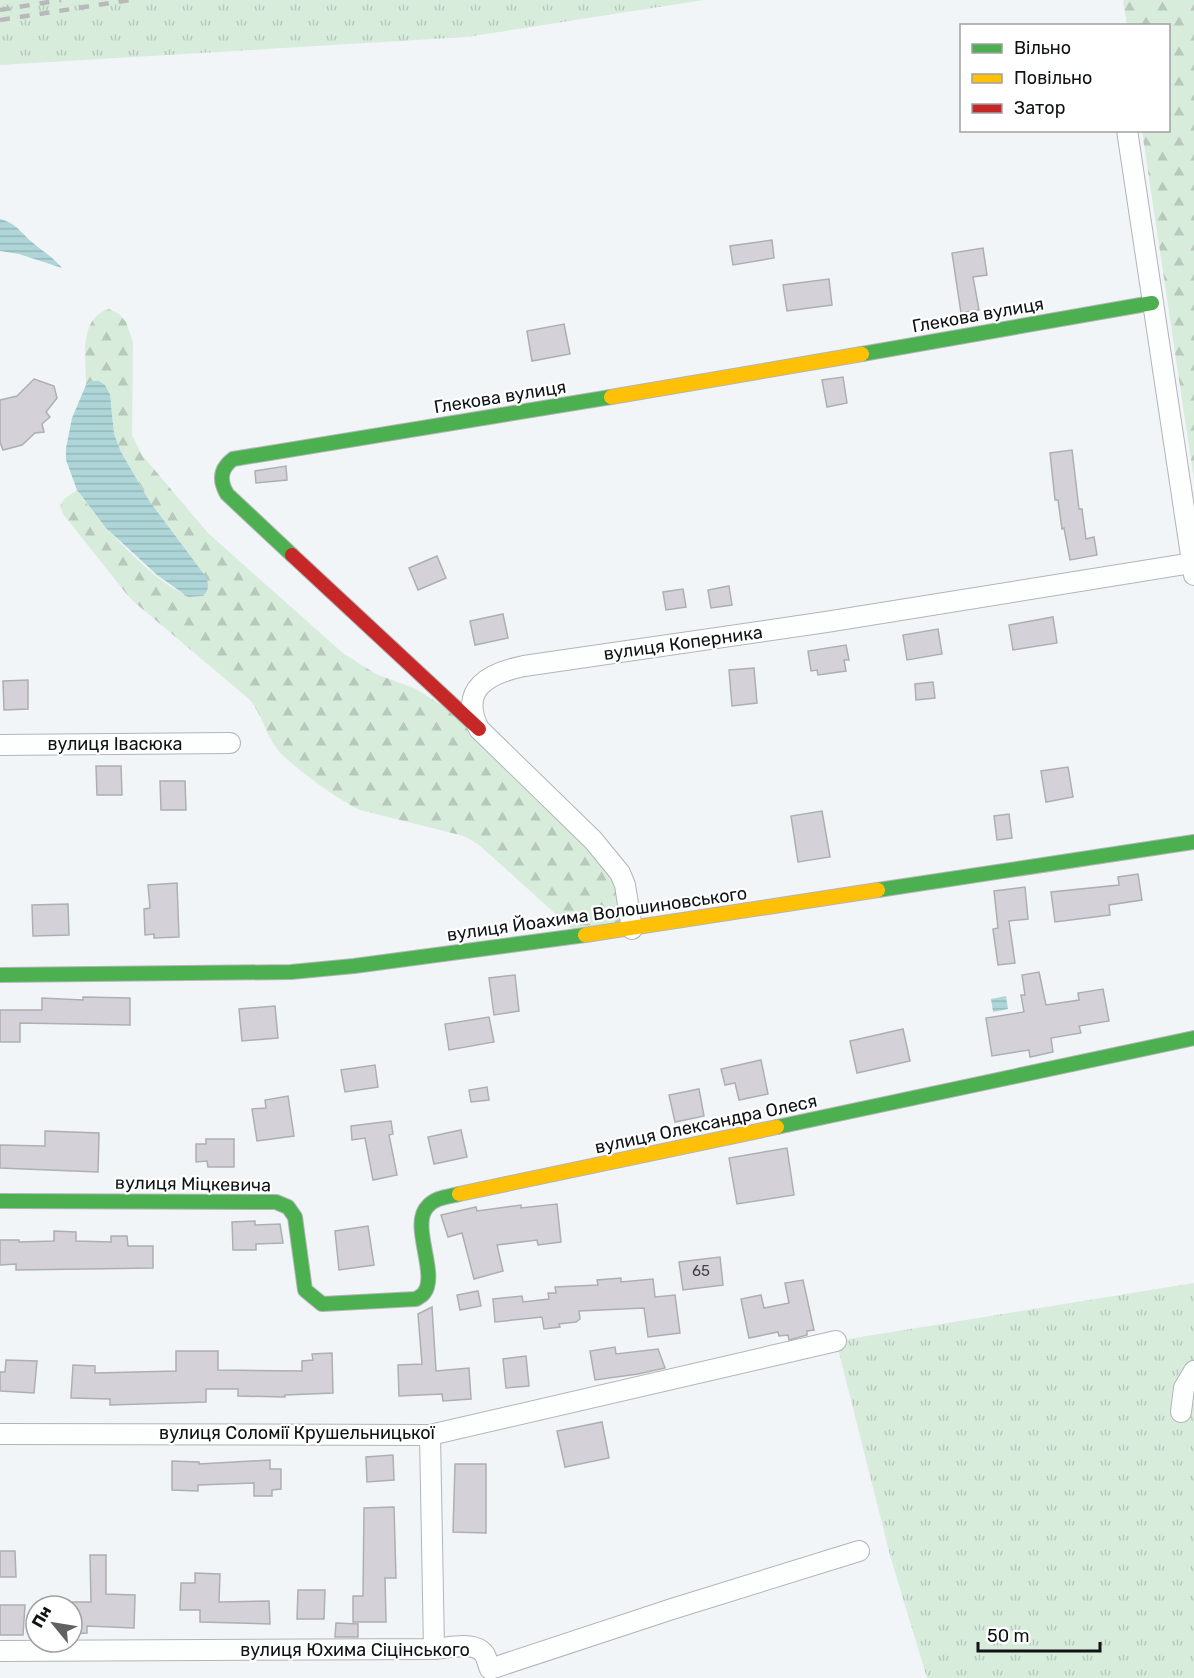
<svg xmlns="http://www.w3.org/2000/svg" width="1194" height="1678" viewBox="0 0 1194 1678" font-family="Rubik,sans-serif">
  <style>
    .grass { fill: url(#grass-tufts) }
    .forest { fill: url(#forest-firs) }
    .water { fill: url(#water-rules) }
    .building { fill: #d5d1d9; stroke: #adafb0; stroke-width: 1.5 }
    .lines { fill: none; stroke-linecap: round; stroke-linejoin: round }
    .street-casing { stroke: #b2b5b7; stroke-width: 22 }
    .fast-casing { stroke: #b2b5b7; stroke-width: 16 }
    .slow-casing { stroke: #b2b5b7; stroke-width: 16 }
    .jam-casing { stroke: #b2b5b7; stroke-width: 16 }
    .street { stroke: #fdfefe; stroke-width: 20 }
    .fast { stroke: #4caf50; stroke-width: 14 }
    .slow { stroke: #ffc107; stroke-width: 14 }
    .jam { stroke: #c62828; stroke-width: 14 }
    .rail { stroke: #b8b9b9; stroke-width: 4.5; stroke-dasharray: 10 10; stroke-linecap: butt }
    .labels { text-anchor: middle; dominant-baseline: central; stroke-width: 4.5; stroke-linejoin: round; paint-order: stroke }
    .number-label { font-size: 15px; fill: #414245 }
    .street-label { font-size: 18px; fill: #101214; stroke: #fff }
  </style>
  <defs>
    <pattern id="grass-tufts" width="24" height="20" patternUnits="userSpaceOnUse" patternTransform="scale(1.5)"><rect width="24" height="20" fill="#d8ecdc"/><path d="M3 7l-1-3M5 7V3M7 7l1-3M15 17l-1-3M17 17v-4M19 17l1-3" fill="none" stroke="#b8c9bc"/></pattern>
    <pattern id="forest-firs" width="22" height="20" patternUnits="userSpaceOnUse" patternTransform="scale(1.5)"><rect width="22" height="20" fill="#d8ecdc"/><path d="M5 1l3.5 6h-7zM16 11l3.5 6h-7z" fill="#b8c9bc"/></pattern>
    <pattern id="water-rules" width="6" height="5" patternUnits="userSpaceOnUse" patternTransform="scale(1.5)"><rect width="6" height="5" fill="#aed6d8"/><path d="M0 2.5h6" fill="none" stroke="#95b7b8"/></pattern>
  </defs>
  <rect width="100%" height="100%" fill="#f1f5f8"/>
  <!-- grass -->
  <g class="grass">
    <polygon points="0,0 704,0 467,37 0,65"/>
    <polygon points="1194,1283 1194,1678 927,1678 891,1559 836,1341"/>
  </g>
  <!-- forest -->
  <g class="forest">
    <polygon points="1123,0 1194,0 1194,480 1142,131 1168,130 1168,26 1127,25"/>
    <path d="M109,309L119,314L126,322L133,342L132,435L142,455L208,533L344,654L376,674L416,689L479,729L603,851L632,929L580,936L478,844L464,836L360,810C340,801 291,766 277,749C265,733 262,715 250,700L133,601L125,592L63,514L60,506L64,499L77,490C95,518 163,595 196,597L150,502L121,452L114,434L110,393L105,385L93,381L86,385C86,359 78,318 109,309Z"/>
  </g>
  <!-- water -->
  <g class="water">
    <path d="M0,219C16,223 20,232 32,242C42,251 53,257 62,268L19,254L0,251Z"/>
    <path d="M93,381H99L105,385L110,394L114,434L121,452L150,502L206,577C209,585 209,590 203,596L188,597L157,575L106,528L77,490L66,460V448L72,418L86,385Z"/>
    <polygon points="1006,996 1008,1009 993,1012 991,999"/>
  </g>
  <!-- building -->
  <g class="building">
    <polygon points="772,240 774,258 733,265 730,246"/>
    <polygon points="983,248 987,275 973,277 979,310 961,313 952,253"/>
    <polygon points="829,279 832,305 787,311 783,285"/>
    <polygon points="564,324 570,354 532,361 527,331"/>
    <polygon points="843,377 847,403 827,407 822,380"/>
    <polygon points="34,379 54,386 57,398 46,412 50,417 42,424 44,432 35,433 22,445 3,450 0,442 0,400 17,396"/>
    <polygon points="1072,450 1079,509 1082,509 1086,539 1094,537 1097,555 1070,560 1064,528 1062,529 1058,500 1055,500 1050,453"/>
    <polygon points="286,466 287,480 256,483 255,471"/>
    <polygon points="437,556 446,578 418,590 409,568"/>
    <polygon points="729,586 732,605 711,608 708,590"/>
    <polygon points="683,589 686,607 666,610 663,592"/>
    <polygon points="503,614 508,638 475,645 470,621"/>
    <polygon points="1053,617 1057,643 1013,650 1009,625"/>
    <polygon points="938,629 942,654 907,660 903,635"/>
    <polygon points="846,645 849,660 844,660 846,671 818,675 817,670 811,671 808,651"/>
    <polygon points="754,668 757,703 732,706 729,670"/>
    <polygon points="28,680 28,709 4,710 3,681"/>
    <polygon points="933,682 935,698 916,700 915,684"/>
    <polygon points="96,766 121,766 122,795 97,795"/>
    <polygon points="1068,767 1073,797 1046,802 1041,771"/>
    <polygon points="160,781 185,781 186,810 161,810"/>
    <polygon points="822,811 830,857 798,862 791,816"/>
    <polygon points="1009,814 1012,838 997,840 994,816"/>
    <polygon points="1138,874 1142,900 1109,905 1110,915 1055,922 1051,892 1119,885 1118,877"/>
    <polygon points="177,883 179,937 154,938 154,934 145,935 144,909 150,908 148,885"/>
    <polygon points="1025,887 1028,919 1009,921 1015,963 998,965 993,929 998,928 994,891"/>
    <polygon points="68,904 69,935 33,936 32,905"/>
    <polygon points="1039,972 1046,1005 1079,1000 1078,993 1103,989 1109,1021 1079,1026 1081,1033 1051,1038 1053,1052 1030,1057 1029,1050 992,1056 986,1018 1024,1012 1021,995 1025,995 1022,975"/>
    <polygon points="515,975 519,1011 494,1015 489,978"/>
    <polygon points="83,997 130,998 130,1025 20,1023 20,1042 0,1042 0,1010 42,1010 42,998 83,1000"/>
    <polygon points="275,1006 278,1038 242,1041 239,1009"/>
    <polygon points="489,1017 494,1042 449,1050 445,1024"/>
    <polygon points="903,1029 910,1061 857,1073 850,1041"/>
    <polygon points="761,1060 768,1094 739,1100 735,1083 725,1085 721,1069"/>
    <polygon points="375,1065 378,1087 345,1092 341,1070"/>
    <polygon points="487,1087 489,1100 471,1102 469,1090"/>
    <polygon points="699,1089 704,1116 675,1122 669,1095"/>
    <polygon points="288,1096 294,1136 257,1141 252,1109 266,1108 265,1100"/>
    <polygon points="391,1121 393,1134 389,1135 397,1175 373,1180 365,1138 352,1140 351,1126"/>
    <polygon points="461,1130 467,1157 434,1164 428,1137"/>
    <polygon points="45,1131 99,1133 98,1172 0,1168 0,1145 45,1146"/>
    <polygon points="206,1139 234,1139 234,1167 208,1167 207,1161 196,1162 196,1144 206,1144"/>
    <polygon points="787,1148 794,1195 737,1204 729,1158"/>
    <polygon points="557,1204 561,1242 538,1245 537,1240 497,1245 503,1271 474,1279 462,1233 448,1237 441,1215 476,1207 477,1211 521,1205 521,1208"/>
    <polygon points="255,1221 255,1225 280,1224 283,1243 256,1244 256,1250 233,1250 232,1222"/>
    <polygon points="368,1226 374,1265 339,1270 335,1231"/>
    <polygon points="54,1231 76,1232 76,1241 111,1242 111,1236 127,1236 128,1246 153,1246 153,1268 16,1270 16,1264 0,1265 0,1240 19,1240 19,1242 54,1241"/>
    <polygon points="720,1257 723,1285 683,1290 679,1262"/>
    <polygon points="621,1278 621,1282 653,1279 655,1297 675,1295 680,1333 648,1337 644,1308 579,1311 580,1319 576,1322 559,1324 560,1327 544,1329 542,1317 495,1322 493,1299 522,1296 523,1302 549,1299 548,1293 556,1293 555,1287 598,1285 597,1280"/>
    <polygon points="803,1280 814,1330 807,1331 807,1335 789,1340 788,1335 779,1336 778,1332 749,1338 741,1299 761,1295 764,1308 789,1303 785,1283"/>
    <polygon points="478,1291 481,1306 460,1310 457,1295"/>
    <polygon points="432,1307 436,1371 469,1368 471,1399 443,1401 442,1394 399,1396 398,1365 422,1364 418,1314"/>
    <polygon points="615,1347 616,1354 658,1349 665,1368 638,1374 595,1380 590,1351"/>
    <polygon points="176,1351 218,1351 218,1370 302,1371 302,1361 313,1360 312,1354 332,1353 333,1393 285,1395 285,1397 238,1396 238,1389 206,1389 206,1402 110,1405 110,1399 71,1398 73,1365 95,1366 95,1373 176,1371"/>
    <polygon points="526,1356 529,1386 506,1388 503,1359"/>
    <polygon points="6,1360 37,1361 34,1393 0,1391 0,1372 5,1372"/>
    <polygon points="602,1422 609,1458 565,1467 557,1431"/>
    <polygon points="393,1455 394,1480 367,1482 366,1457"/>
    <polygon points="270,1460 270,1469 281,1469 281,1489 272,1490 272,1496 254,1496 254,1483 198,1485 198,1491 172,1490 172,1461 199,1462 199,1464"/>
    <polygon points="455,1464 486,1464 486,1533 453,1532"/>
    <polygon points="394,1507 396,1578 385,1578 386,1622 353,1622 353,1596 363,1596 364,1508"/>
    <polygon points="0,1551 15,1551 16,1577 0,1577"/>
    <polygon points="90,1555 106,1555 106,1594 135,1595 134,1628 87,1626 87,1633 72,1634 72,1602 91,1602"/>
    <polygon points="195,1573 220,1574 219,1602 269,1601 270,1624 200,1622 200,1610 180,1610 181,1583 195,1583"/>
    <polygon points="298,1590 325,1590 324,1619 297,1619"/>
    <polygon points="0,1605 25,1605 23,1635 0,1635"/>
    <polygon points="336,1623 358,1624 358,1637 335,1637"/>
  </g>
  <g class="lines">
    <defs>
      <g id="street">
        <polyline points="1127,130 1194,575"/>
        <polyline points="0,745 230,743"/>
        <path d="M632,929L625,885L620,873L593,840L479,729C458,688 490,673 524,666L826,622L1192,563"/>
        <polyline points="1181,1412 1184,1388 1194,1371"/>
        <polyline points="0,1434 430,1435 836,1341"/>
        <polyline points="430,1435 434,1649"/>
        <path d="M0,1651L434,1649C448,1648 476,1640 485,1655C487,1659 488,1665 490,1669L672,1609L859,1551"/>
      </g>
      <g id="fast">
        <polyline points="862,354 1152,303"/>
        <path d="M292,555L227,494C219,480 220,469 233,459L611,397"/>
        <polyline points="878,890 1194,842"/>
        <polyline points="0,975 291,972 354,966 585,935"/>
        <polyline points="777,1127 1194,1038"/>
        <path d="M0,1201L276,1202L288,1207L295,1217L305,1290L322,1304L416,1299C419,1297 422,1296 424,1293C439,1274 409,1224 428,1206C436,1197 448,1197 459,1194"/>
      </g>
      <g id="slow">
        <polyline points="611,397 862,354"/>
        <polyline points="585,935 878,890"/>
        <polyline points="459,1194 777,1127"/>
      </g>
      <polyline id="jam" points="292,555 479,729"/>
    </defs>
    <!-- street casing -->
    <use href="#street" class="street-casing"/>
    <!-- fast casing -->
    <use href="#fast" class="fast-casing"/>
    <!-- slow casing -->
    <use href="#slow" class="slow-casing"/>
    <!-- jam casing -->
    <use href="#jam" class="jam-casing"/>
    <!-- street -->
    <use href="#street" class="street"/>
    <!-- fast -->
    <use href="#fast" class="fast"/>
    <!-- slow -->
    <use href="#slow" class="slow"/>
    <!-- jam -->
    <use href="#jam" class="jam"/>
    <!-- rail -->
    <g class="rail">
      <polyline points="0,10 61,0"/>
      <polyline points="0,20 130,0"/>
    </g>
  </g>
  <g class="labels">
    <!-- number labels -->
    <g class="number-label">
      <text x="701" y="1271">65</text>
    </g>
    <!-- street labels -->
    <g class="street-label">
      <text transform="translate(978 315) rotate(-10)">Глекова вулиця</text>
      <text transform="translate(500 397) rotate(-9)">Глекова вулиця</text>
      <text transform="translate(683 643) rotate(-8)">вулиця Коперника</text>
      <text x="115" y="744">вулиця Івасюка</text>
      <text transform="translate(597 914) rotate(-8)">вулиця Йоахима Волошиновського</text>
      <text transform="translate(706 1124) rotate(-12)">вулиця Олександра Олеся</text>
      <text transform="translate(193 1184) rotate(1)">вулиця Міцкевича</text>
      <text x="297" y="1433">вулиця Соломії Крушельницької</text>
      <text x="355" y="1650">вулиця Юхима Сіцінського</text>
    </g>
  </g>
  <!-- legend -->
  <rect x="960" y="24" width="210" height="108" fill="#ffffff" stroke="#9fa0a1" stroke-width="1.5"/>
  <rect x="972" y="44" width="30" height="9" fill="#4caf50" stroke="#9fa0a1" stroke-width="1.5"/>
  <text x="1014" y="54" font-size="18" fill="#101214">Вільно</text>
  <rect x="972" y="74" width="30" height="9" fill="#ffc107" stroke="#9fa0a1" stroke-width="1.5"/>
  <text x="1014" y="84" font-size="18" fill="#101214">Повільно</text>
  <rect x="972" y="104" width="30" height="9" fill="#c62828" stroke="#9fa0a1" stroke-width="1.5"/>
  <text x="1014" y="114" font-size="18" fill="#101214">Затор</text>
  <!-- north arrow -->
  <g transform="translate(54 1624) rotate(300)"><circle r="28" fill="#ffffff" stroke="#9fa0a1" stroke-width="1.5"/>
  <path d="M0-4.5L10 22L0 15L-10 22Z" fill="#5f6164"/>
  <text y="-9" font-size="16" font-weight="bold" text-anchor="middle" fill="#101214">Пн</text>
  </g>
  <!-- scale -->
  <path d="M978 1642v9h122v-9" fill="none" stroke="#101214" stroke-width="3"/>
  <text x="987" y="1642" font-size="18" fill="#101214" stroke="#ffffff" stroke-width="4.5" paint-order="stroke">50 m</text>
</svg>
